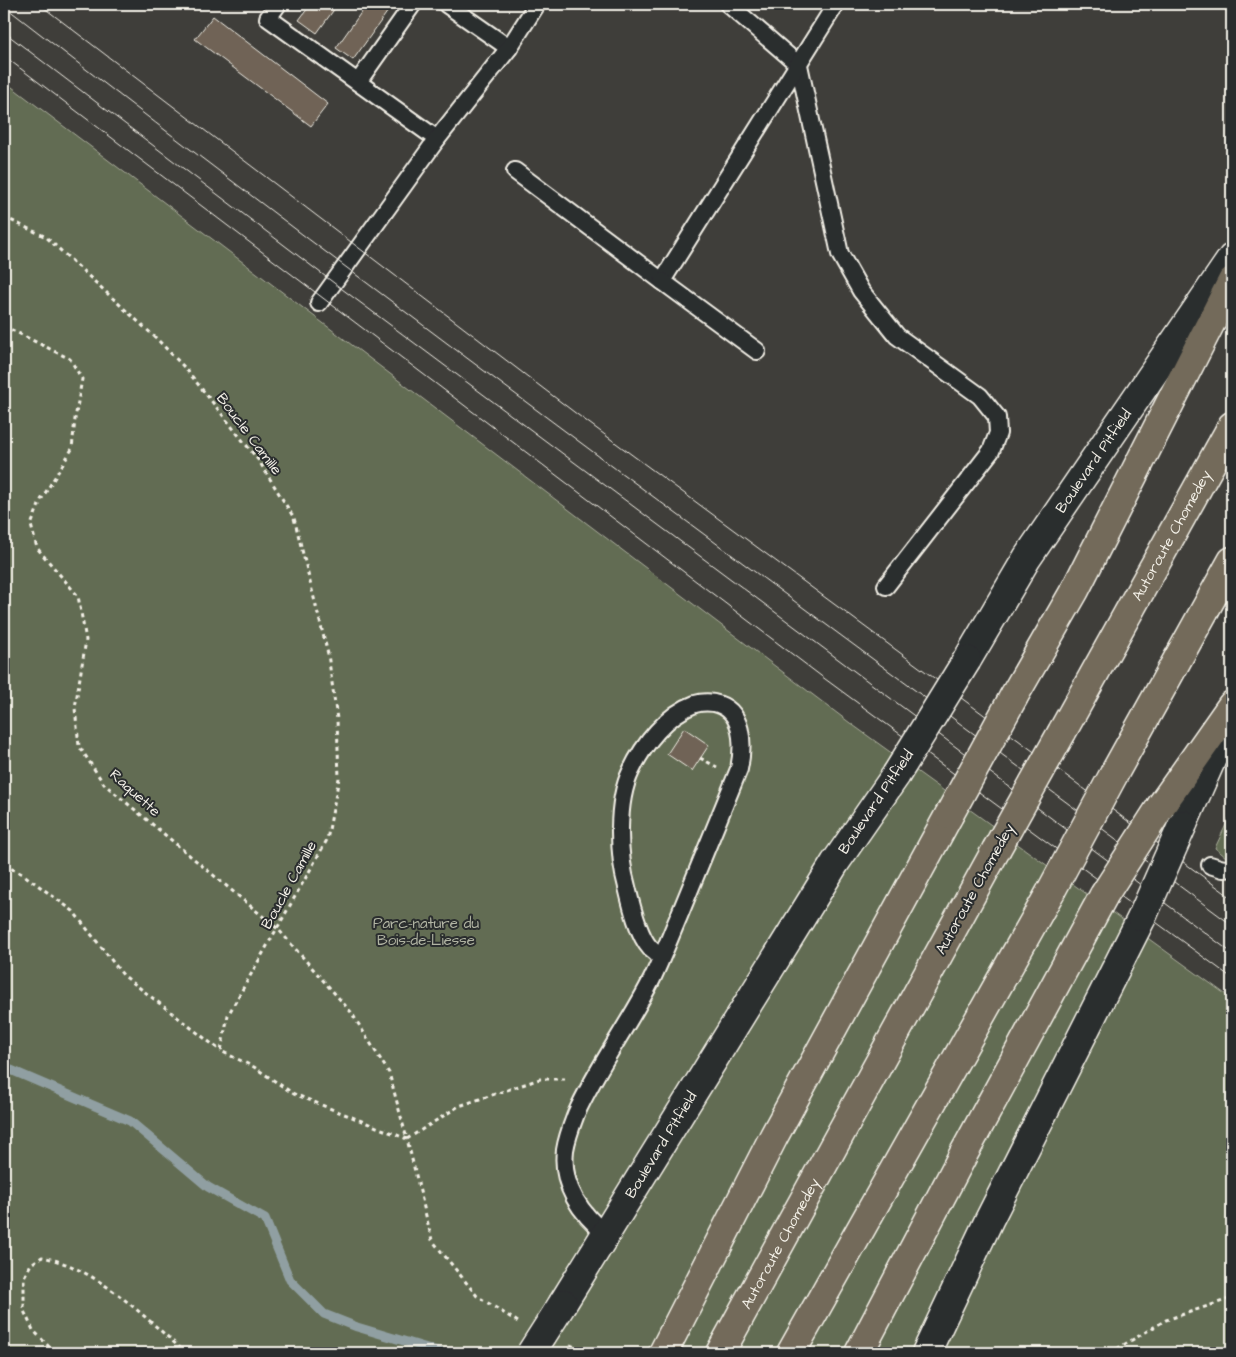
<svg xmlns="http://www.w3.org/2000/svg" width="1236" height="1357" viewBox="0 0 1236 1357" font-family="'Architects Daughter',sans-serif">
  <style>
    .green { fill: #626c52; stroke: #abae9d }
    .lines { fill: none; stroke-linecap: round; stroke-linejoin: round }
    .stream { stroke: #909fa2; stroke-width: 9 }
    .building { fill: #6f6456; stroke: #f4f1e8 }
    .lane-casing { stroke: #f4f1e8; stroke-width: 20 }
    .secondary-casing { stroke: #f4f1e8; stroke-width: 31 }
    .highway-casing { stroke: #f4f1e8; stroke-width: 31 }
    .path { stroke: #f4f1e8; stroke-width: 3; stroke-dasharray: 4 4; stroke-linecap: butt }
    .lane { stroke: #2a2d2e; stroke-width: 16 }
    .secondary { stroke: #2a2d2e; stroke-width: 28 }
    .highway { stroke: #736b5a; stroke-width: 28 }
    .tram { stroke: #f4f1e8; stroke-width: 1 }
    .secondary-bridge-casing { stroke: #f4f1e8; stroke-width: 31; stroke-linecap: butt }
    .highway-bridge-casing { stroke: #f4f1e8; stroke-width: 31; stroke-linecap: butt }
    .secondary-bridge { stroke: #2a2d2e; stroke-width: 28 }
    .highway-bridge { stroke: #736b5a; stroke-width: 28 }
    .labels { text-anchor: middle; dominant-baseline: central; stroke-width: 4; stroke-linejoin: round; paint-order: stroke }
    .street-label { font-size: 15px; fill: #f4f1e8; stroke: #2a2d2e }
    .park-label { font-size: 15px; fill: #b2b5a4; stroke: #2a2d2e }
  </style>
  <rect width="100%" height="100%" fill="#3f3e3a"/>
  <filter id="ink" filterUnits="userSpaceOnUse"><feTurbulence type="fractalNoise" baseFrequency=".02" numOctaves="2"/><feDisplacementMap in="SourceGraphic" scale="10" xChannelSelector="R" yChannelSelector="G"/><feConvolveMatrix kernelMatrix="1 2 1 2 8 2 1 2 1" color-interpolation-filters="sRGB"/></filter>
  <g filter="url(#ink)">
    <!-- green -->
    <g class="green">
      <polygon points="4,81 850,723 1232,999 1232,1353 4,1353"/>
      <polygon points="1232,812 1232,862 1215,848"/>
    </g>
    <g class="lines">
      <!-- stream -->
      <polyline class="stream" points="4,1067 130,1121 208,1187 265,1219 290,1280 324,1314 357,1327 444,1353"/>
    </g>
    <!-- building -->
    <g class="building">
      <polygon points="311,4 338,4 317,33 299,20"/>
      <polygon points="367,4 393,4 353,60 336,48"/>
      <polygon points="213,16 328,104 311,126 195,39"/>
      <polygon points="684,728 709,745 692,771 667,754"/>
    </g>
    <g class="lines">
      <defs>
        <g id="lane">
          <polyline points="278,4 268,18 437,139"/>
          <polyline points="446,4 509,48"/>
          <polyline points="728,4 799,65 840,254 861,291 897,336 980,396 997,417 998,433 991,451 886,586"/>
          <polyline points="358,82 413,4"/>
          <polyline points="515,171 662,281 836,4"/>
          <polyline points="662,281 757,351"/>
          <polyline points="319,303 437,139 509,48 537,4"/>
          <polyline points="1210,865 1223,869 1232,868"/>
          <path d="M606,1234C580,1213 561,1186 565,1150C567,1137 571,1127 576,1114C597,1067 629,1025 652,979C662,958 670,937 679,916C699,867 719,818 739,769C744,745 744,709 714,703C708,702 702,702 695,704C667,714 643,745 631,771C616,802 618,855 627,887C631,904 638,935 650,948C653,951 657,954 661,958"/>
        </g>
        <g id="secondary">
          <path id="s1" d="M967,660L1027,558L1232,258"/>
          <polyline points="1183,824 1229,720"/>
          <path id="s2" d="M563,1303L835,863L896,775"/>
          <polyline points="926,1353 989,1220 1142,917"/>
        </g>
        <g id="highway">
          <polyline points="1014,696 1075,590 1232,281"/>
          <path id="s3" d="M1062,732L1232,426"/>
          <polyline points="1115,772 1232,561"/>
          <polyline points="1161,806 1232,705"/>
          <polyline points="663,1353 774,1136 949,815"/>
          <path id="s4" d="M720,1353L996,850"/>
          <polyline points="791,1353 1051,891"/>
          <polyline points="859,1353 963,1155 1104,895"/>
        </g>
      </defs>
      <!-- lane casing -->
      <use href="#lane" class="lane-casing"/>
      <!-- secondary casing -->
      <use href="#secondary" class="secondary-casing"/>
      <!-- highway casing -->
      <use href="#highway" class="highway-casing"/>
      <!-- path -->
      <g class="path">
        <polyline points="4,217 46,237 156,338 186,369 259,461 294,518 328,654 337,719 339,778 327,840 228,1015 221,1051 254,1067 294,1094 407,1139 432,1240 477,1296 518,1322"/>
        <polyline points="4,326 70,359 82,379 75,419 72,449 41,500 31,525 37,548 78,596 86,640 75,708 79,746 104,784 278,929 351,1012 389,1073 407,1139 459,1106 540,1079 569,1079"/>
        <polyline points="700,758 717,767"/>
        <polyline points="4,865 24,875 73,911 123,975 221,1051"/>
        <polyline points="570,1345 590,1353"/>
        <path d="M55,1353L33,1330L24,1311V1277L31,1264L42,1257C98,1268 144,1317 186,1353"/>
        <polyline points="1110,1353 1166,1320 1232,1298"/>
      </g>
      <!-- lane -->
      <use href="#lane" class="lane"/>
      <!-- secondary -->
      <use href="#secondary" class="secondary"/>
      <!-- highway -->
      <use href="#highway" class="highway"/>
      <!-- tram -->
      <g class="tram">
        <polyline points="39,4 574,412 1232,898"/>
        <path d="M4,6C408,320 822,620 1232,925"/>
        <polyline points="4,32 334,283 1232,953"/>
        <polyline points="4,56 821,676 1232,978"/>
      </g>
      <defs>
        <g id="secondary-bridge">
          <polyline points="896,775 967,660"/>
          <polyline points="1142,917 1183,824"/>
          <polyline points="531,1353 563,1303"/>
        </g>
        <g id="highway-bridge">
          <polyline points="949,815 1014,696"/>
          <polyline points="996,850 1062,732"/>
          <polyline points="1051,891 1115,772"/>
          <polyline points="1104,895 1161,806"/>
        </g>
      </defs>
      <!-- secondary-bridge casing -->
      <use href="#secondary-bridge" class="secondary-bridge-casing"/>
      <!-- highway-bridge casing -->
      <use href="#highway-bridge" class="highway-bridge-casing"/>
      <!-- secondary-bridge -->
      <use href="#secondary-bridge" class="secondary-bridge"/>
      <!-- highway-bridge -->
      <use href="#highway-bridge" class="highway-bridge"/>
    </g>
  </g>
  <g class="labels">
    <!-- street labels -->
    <g class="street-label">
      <text transform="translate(249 434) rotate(53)">Boucle Camille</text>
      <text stroke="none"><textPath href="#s1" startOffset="236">Boulevard Pitfield</textPath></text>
      <text stroke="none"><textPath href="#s3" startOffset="225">Autoroute Chomedey</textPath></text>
      <text transform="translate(135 793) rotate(42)">Raquette</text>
      <text transform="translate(876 802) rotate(-56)">Boulevard Pitfield</text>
      <text transform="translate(289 885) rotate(-61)">Boucle Camille</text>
      <text transform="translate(975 889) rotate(-61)">Autoroute Chomedey</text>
      <text stroke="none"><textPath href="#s2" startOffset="186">Boulevard Pitfield</textPath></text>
      <text stroke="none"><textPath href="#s4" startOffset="125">Autoroute Chomedey</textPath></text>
    </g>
    <!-- park labels -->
    <g class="park-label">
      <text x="426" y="923">Parc-nature du<tspan x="426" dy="17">Bois-de-Liesse</tspan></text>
    </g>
  </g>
  <!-- margin -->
  <rect width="1236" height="1357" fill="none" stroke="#2a2d2e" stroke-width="20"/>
  <rect x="10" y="10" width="1216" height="1337" fill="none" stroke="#f4f1e8" stroke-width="2" filter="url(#ink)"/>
</svg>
